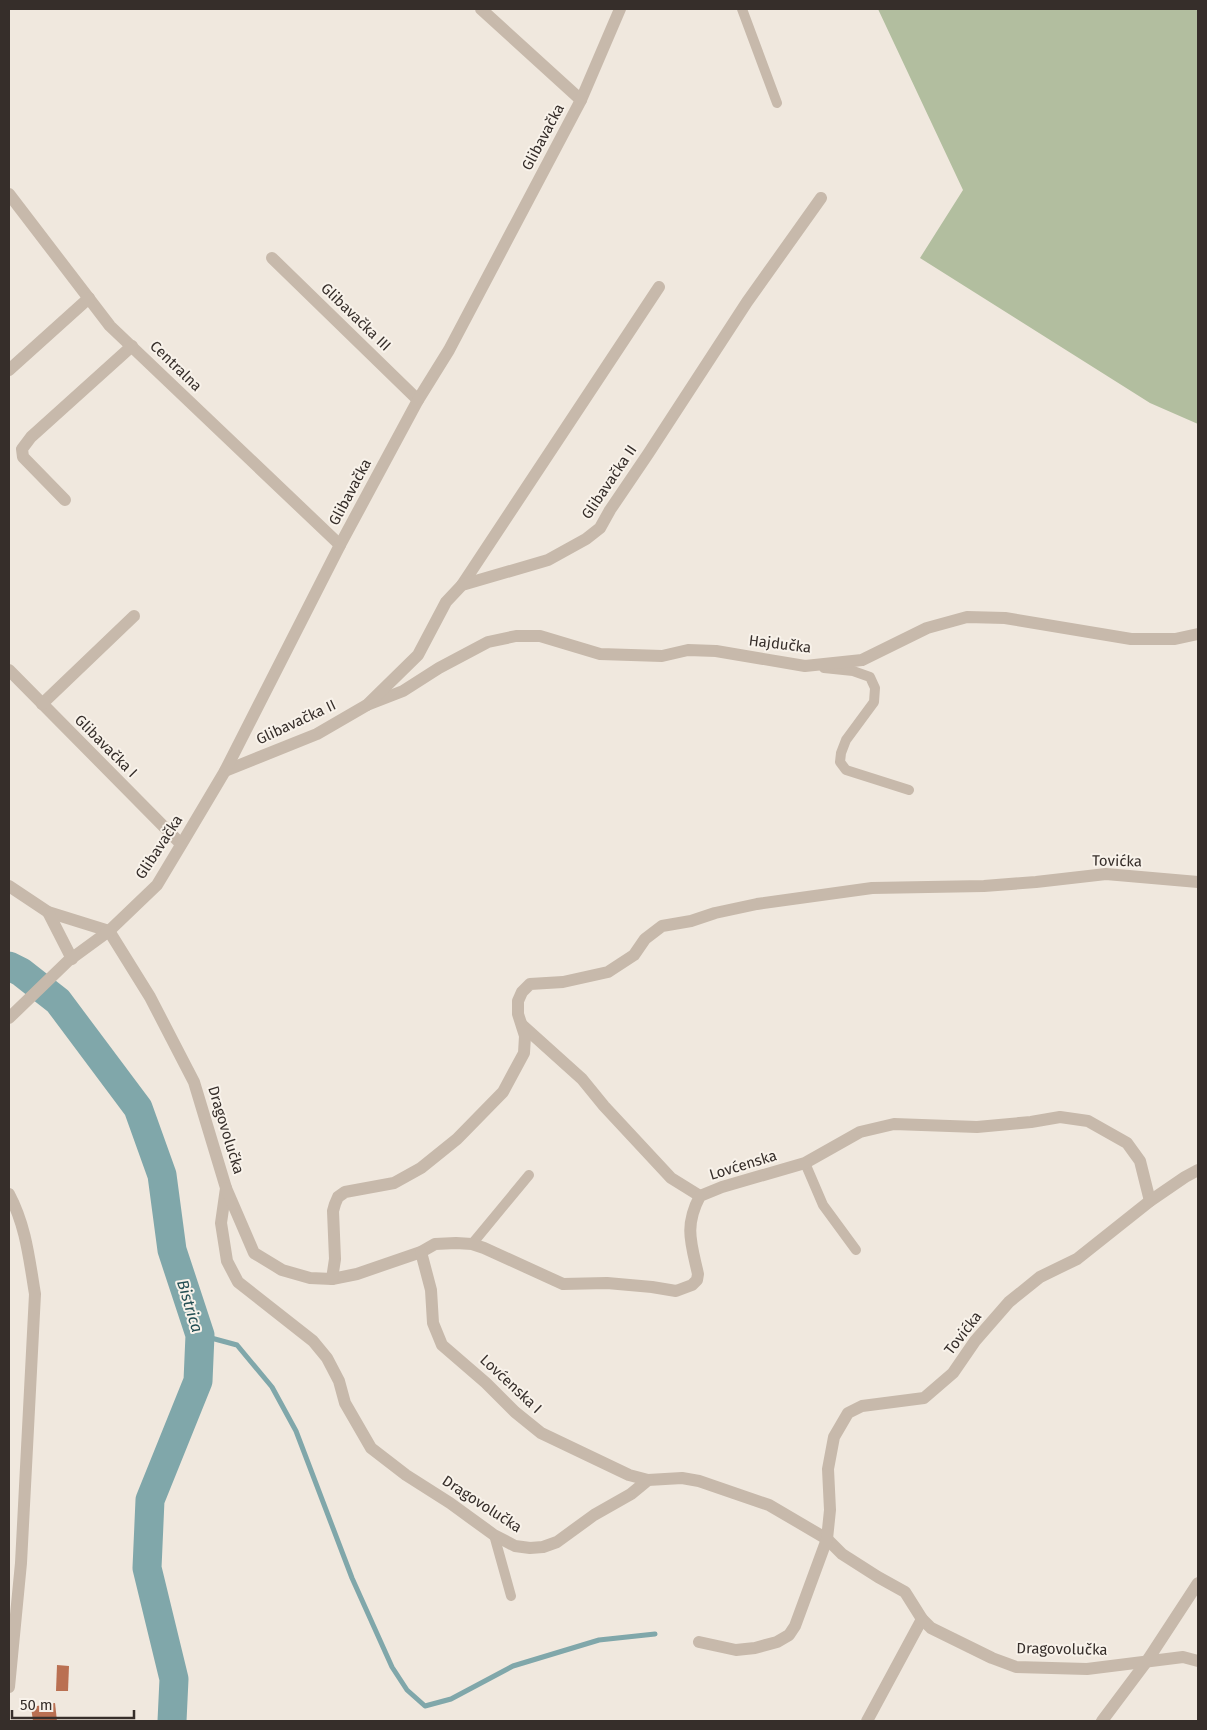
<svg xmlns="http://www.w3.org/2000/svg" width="1207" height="1730" viewBox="0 0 1207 1730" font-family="'Fira Sans',sans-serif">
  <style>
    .green { fill: #b2be9f }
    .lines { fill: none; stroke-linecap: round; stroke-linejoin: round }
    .stream { stroke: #80a7aa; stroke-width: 5 }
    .river { stroke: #80a7aa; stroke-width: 29 }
    .building { fill: #ba7052 }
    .service { stroke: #c7b9ab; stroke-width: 10 }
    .minor { stroke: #c7b9ab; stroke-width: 12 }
    .labels { text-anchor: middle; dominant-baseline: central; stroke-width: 4; stroke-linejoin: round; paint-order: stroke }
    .street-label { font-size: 15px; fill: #362e2a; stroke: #f8f2ea }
    .water-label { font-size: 16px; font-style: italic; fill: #234e53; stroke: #f8f2ea }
  </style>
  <rect width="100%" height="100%" fill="#f0e8de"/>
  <!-- green -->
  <polygon class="green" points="878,9 1198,9 1198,424 1150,403 920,258 963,190"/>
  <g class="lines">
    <!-- stream -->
    <polyline class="stream" points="200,1335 237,1345 272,1387 296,1431 352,1578 392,1667 407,1690 425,1706 451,1699 513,1666 599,1640 655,1634"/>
    <!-- river -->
    <polyline class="river" points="9,966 21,972 58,1001 138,1108 162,1175 172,1250 200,1335 198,1381 150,1500 147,1568 174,1679 172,1721"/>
  </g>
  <!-- building -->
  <g class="building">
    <polygon points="57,1665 69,1666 68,1691 56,1691"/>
    <polygon points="55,1703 57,1721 33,1721 31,1707"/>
  </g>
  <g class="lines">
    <!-- service -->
    <g class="service">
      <polyline points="742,9 777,103"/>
      <polyline points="824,668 853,671 870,677 875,688 874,702 846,740 841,753 840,762 846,770 909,790"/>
      <polyline points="805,1163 823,1205 856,1250"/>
      <polyline points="472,1244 529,1175"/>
      <polyline points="494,1535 511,1596"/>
    </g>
    <!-- minor -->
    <g class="minor">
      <polyline points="481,9 581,100"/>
      <polyline points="9,194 110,326 340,545"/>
      <polyline points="272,258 418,400"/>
      <polyline points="9,370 89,298"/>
      <polyline points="65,500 23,457 22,449 31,437 132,346"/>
      <polyline points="462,585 659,287"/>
      <polyline points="9,670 181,844"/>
      <polyline points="42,704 134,616"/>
      <polyline points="367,705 403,691 439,668 488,642 516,636 540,636 600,654 662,656 688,650 716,651 805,666 862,660 927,628 967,617 1005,618 1131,639 1175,639 1198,634"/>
      <polyline points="225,771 317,734 367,705 418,655 446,602 462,585 548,560 586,539 600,528 610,510 648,454 747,302 821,198"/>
      <polyline points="9,886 48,912 109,931"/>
      <polyline points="48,912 72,959"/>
      <polyline points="109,931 150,997 194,1082 226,1188 221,1223 227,1261 238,1282 313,1341 327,1358 339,1381 345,1403 371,1448 406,1475 450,1503 494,1535 515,1546 530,1548 543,1547 557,1542 594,1515 631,1494 648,1480 682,1478 699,1481 769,1505 827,1539 842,1554 878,1577 905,1592 922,1619 931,1628 992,1658 1016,1667 1087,1669 1183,1657 1198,1661"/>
      <polyline points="9,1018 68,961 109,931 157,885 184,840 225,771 340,545 418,400 449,350 581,100 620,9"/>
      <polyline points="522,1025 582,1079 604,1106 671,1178 700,1196"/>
      <path d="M226,1188L254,1253L282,1270L310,1278L332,1279L357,1274L421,1252L435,1244L456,1243L472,1244L484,1248L563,1284L607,1283L652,1287L676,1291L692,1285L697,1280L698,1274C691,1243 684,1226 700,1196L722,1187L805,1163L860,1132L894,1124L977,1127L1031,1122L1060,1117L1088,1121L1127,1143L1140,1161L1150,1201"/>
      <path d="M9,1194C26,1226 29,1258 35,1294L21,1563L9,1687"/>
      <polyline points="421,1252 431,1290 433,1323 442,1345 486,1383 515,1412 541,1433 629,1475 648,1480"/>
      <polyline points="332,1279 335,1259 333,1211 335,1204 338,1197 345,1192 394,1183 421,1168 457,1139 503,1092 524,1053 525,1036 518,1014 518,1001 522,992 530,984 563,982 608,972 634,955 645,939 662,926 691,921 715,913 757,904 872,888 984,886 1036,882 1106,874 1198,882"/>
      <polyline points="699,1642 736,1650 755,1648 777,1642 789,1635 795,1626 827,1539 830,1510 828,1469 834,1437 848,1413 862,1406 924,1398 953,1373 975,1341 1009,1302 1040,1277 1077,1259 1150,1201 1185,1177 1198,1170"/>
      <polyline points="867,1721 922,1619"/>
      <polyline points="1102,1721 1147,1661 1198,1583"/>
    </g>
  </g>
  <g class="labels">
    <!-- street labels -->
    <g class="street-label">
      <text transform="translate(543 137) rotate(-62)">Glibavačka</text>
      <text transform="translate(356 317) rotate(44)">Glibavačka III</text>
      <text transform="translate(176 366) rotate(44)">Centralna</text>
      <text transform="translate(609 482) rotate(-56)">Glibavačka II</text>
      <text transform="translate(350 492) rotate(-62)">Glibavačka</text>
      <text transform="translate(780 644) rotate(7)">Hajdučka</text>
      <text transform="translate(296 722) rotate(-25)">Glibavačka II</text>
      <text transform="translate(106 746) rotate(45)">Glibavačka I</text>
      <text transform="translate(159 847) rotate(-57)">Glibavačka</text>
      <text transform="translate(1117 861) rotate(1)">Tovićka</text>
      <text transform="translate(226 1130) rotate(73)">Dragovolučka</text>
      <text transform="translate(743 1165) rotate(-17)">Lovćenska</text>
      <text transform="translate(963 1333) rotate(-52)">Tovićka</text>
      <text transform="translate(511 1384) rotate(43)">Lovćenska I</text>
      <text transform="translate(482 1504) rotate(33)">Dragovolučka</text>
      <text transform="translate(1062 1649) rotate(1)">Dragovolučka</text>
    </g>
    <!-- water labels -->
    <g class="water-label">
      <text transform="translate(190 1306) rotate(73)">Bistrica</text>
    </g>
  </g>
  <!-- border -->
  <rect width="1207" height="1730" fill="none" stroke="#362e2a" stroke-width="20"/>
  <!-- scale -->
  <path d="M12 1710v8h122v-8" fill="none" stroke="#362e2a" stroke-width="2.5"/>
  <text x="20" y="1710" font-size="15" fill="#362e2a" stroke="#f8f2ea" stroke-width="4" paint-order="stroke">50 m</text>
</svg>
